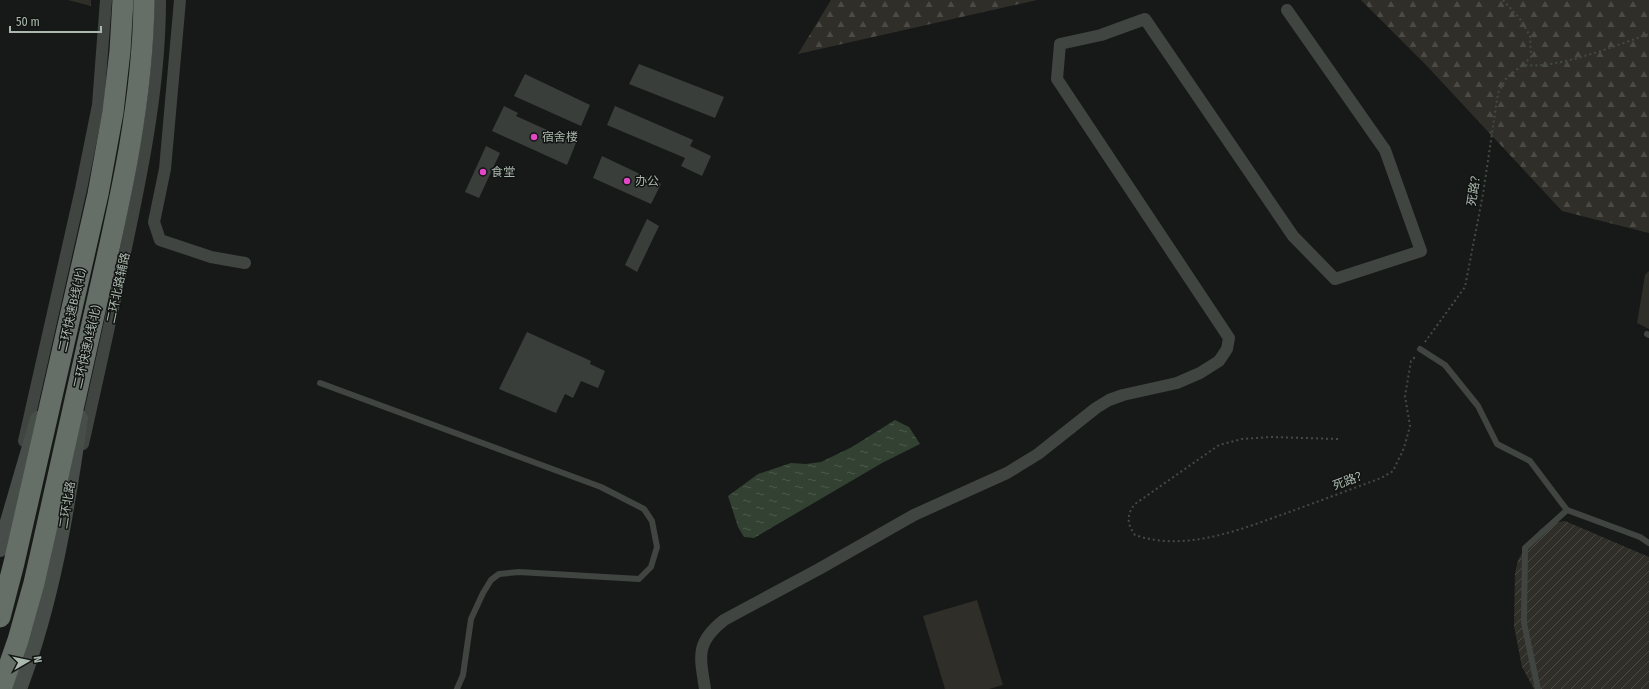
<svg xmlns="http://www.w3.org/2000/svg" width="1649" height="689" viewBox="0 0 1649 689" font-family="'Fira Sans Condensed','Noto Sans SC',sans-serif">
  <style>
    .forest { fill: url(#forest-firs) }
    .park { fill: #302e28 }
    .garden { fill: url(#garden-furrows) }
    .water { fill: url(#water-ripples) }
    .building { fill: #393e3b }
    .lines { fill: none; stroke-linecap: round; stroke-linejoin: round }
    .path { stroke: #434a44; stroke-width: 2; stroke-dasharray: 2 3; stroke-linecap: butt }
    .lane { stroke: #404541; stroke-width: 6 }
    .street { stroke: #404541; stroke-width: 12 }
    .secondary { stroke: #474d49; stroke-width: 16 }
    .highway { stroke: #656e67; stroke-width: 21 }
    .poi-dot { fill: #e346c6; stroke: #121413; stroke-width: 1.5 }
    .labels { text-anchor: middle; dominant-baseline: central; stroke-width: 3; stroke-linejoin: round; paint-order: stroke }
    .poi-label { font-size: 12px; fill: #aab8ad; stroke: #121413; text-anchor: start }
    .street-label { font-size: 12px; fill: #aab8ad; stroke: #121413 }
  </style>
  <defs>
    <pattern id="forest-firs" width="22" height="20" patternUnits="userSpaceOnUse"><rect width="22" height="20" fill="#302e28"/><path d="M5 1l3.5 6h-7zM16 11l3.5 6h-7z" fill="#4b4a44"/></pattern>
    <pattern id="garden-furrows" width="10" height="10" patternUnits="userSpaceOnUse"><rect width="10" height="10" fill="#302e28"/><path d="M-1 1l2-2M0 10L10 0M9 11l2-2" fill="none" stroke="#4b4a44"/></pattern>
    <pattern id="water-ripples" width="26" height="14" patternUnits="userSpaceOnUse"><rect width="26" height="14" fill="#324131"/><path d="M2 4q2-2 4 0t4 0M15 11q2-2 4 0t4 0" fill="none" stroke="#4d5a4c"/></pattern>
  </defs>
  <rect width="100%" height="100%" fill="#171918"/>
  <!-- forest -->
  <g class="forest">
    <polygon points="68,0 91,0 91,6"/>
    <polygon points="831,0 1037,0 798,54"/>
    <polygon points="1361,0 1649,0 1649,233 1562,211 1426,65"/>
  </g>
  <!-- park -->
  <g class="park">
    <polygon points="1649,271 1649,329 1637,323 1645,275"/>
    <polygon points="977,600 1003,685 989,689 945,689 923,616"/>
  </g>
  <!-- garden -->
  <polygon class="garden" points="1565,521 1649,557 1649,689 1534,689 1522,667 1514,626 1515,573 1518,560 1525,548 1541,529 1552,523"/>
  <!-- water -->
  <polygon class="water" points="895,420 909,427 920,444 882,463 754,538 744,537 738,527 728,496 758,474 791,463 806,464 821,462 852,447"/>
  <!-- building -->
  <g class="building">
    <polygon points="639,64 724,97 715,118 629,84"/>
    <polygon points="525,74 590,105 581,126 514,96"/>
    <polygon points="504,106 518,113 516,116 576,143 567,165 492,131"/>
    <polygon points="615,106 693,140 690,146 711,156 702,176 681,166 685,158 607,125"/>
    <polygon points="486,146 500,153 479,198 465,192"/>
    <polygon points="602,156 661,184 651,204 593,178"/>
    <polygon points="647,219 659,226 637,272 625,265"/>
    <polygon points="527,332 591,361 590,364 605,371 598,388 581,381 573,398 565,394 556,413 499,389"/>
  </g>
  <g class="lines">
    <!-- path -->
    <g class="path">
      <path d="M1503,0L1520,19L1530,36L1531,57L1523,65C1559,69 1614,46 1649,34"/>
      <polyline points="1425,342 1465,287 1483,194 1498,93 1507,77 1523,65"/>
      <path d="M1338,439L1271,437L1242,439L1219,445L1135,504C1126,515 1127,524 1135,535C1187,553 1244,528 1292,511C1322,500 1352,489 1381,478L1393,471L1404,448L1410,426L1405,396L1411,361L1416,356"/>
    </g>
    <!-- lane -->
    <g class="lane">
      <polyline points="1647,334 1649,335"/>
      <polyline points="1420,349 1445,365 1478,406 1497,444 1530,461 1567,510"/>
      <polyline points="320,383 601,487 644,509 652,521 657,547 651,567 639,579 519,572 499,574 491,580 483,593 471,619 463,675 457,689"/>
      <polyline points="1538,689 1524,623 1525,548 1567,510 1640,537 1649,543"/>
    </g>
    <!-- street -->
    <g class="street">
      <polyline points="180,0 165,169 154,222 160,240 211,257 245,263"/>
      <polyline points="24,441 81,189 98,105 106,0"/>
      <path d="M83,444C98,377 113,310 127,243C144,163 160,82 160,0"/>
      <path d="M705,689C700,656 695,643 724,620L819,569L914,515L1007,473L1038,454L1096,408L1109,400L1123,395L1177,383L1200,373L1219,361L1227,349L1229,338L1057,79L1060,44L1101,35L1145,19L1293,236L1335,279L1421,251L1385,150L1287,10"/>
    </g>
    <!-- secondary -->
    <g class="secondary">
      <polyline points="0,549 38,419"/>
      <path d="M19,689C52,601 67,510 80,418"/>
    </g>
    <!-- highway -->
    <g class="highway">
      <polyline points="0,617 14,563 98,194 113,112 120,51 123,0"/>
      <path d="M1,689L18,640L34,583C55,491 75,399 96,306C119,205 143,104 144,0"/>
    </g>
  </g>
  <!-- markers -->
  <g class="poi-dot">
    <circle cx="534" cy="137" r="4"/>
    <circle cx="483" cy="172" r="4"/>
    <circle cx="627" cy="181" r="4"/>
  </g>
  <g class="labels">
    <!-- poi labels -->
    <g class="poi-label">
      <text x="542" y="137">宿舍楼</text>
      <text x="491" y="172">食堂</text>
      <text x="635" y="181">办公</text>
    </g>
    <!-- street labels -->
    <g class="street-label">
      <text transform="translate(1474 188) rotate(-81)">死路？</text>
      <text transform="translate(118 288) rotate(-78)">二环北路辅路</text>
      <text transform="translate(72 310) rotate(-77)">二环快速B线(北)</text>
      <text transform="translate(87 347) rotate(-77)">二环快速A线(北)</text>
      <text transform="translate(1350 480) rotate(-20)">死路？</text>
      <text transform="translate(67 505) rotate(-81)">二环北路</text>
    </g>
  </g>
  <!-- north arrow -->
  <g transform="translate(28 661) rotate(81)" stroke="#121413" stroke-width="3" paint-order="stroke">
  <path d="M0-3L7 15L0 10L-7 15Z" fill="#aab8ad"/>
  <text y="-6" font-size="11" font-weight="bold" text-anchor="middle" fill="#aab8ad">N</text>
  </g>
  <!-- scale -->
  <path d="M10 26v6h91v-6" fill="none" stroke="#aab8ad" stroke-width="2"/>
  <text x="16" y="26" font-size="12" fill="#aab8ad" stroke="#121413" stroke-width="3" paint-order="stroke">50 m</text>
</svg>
